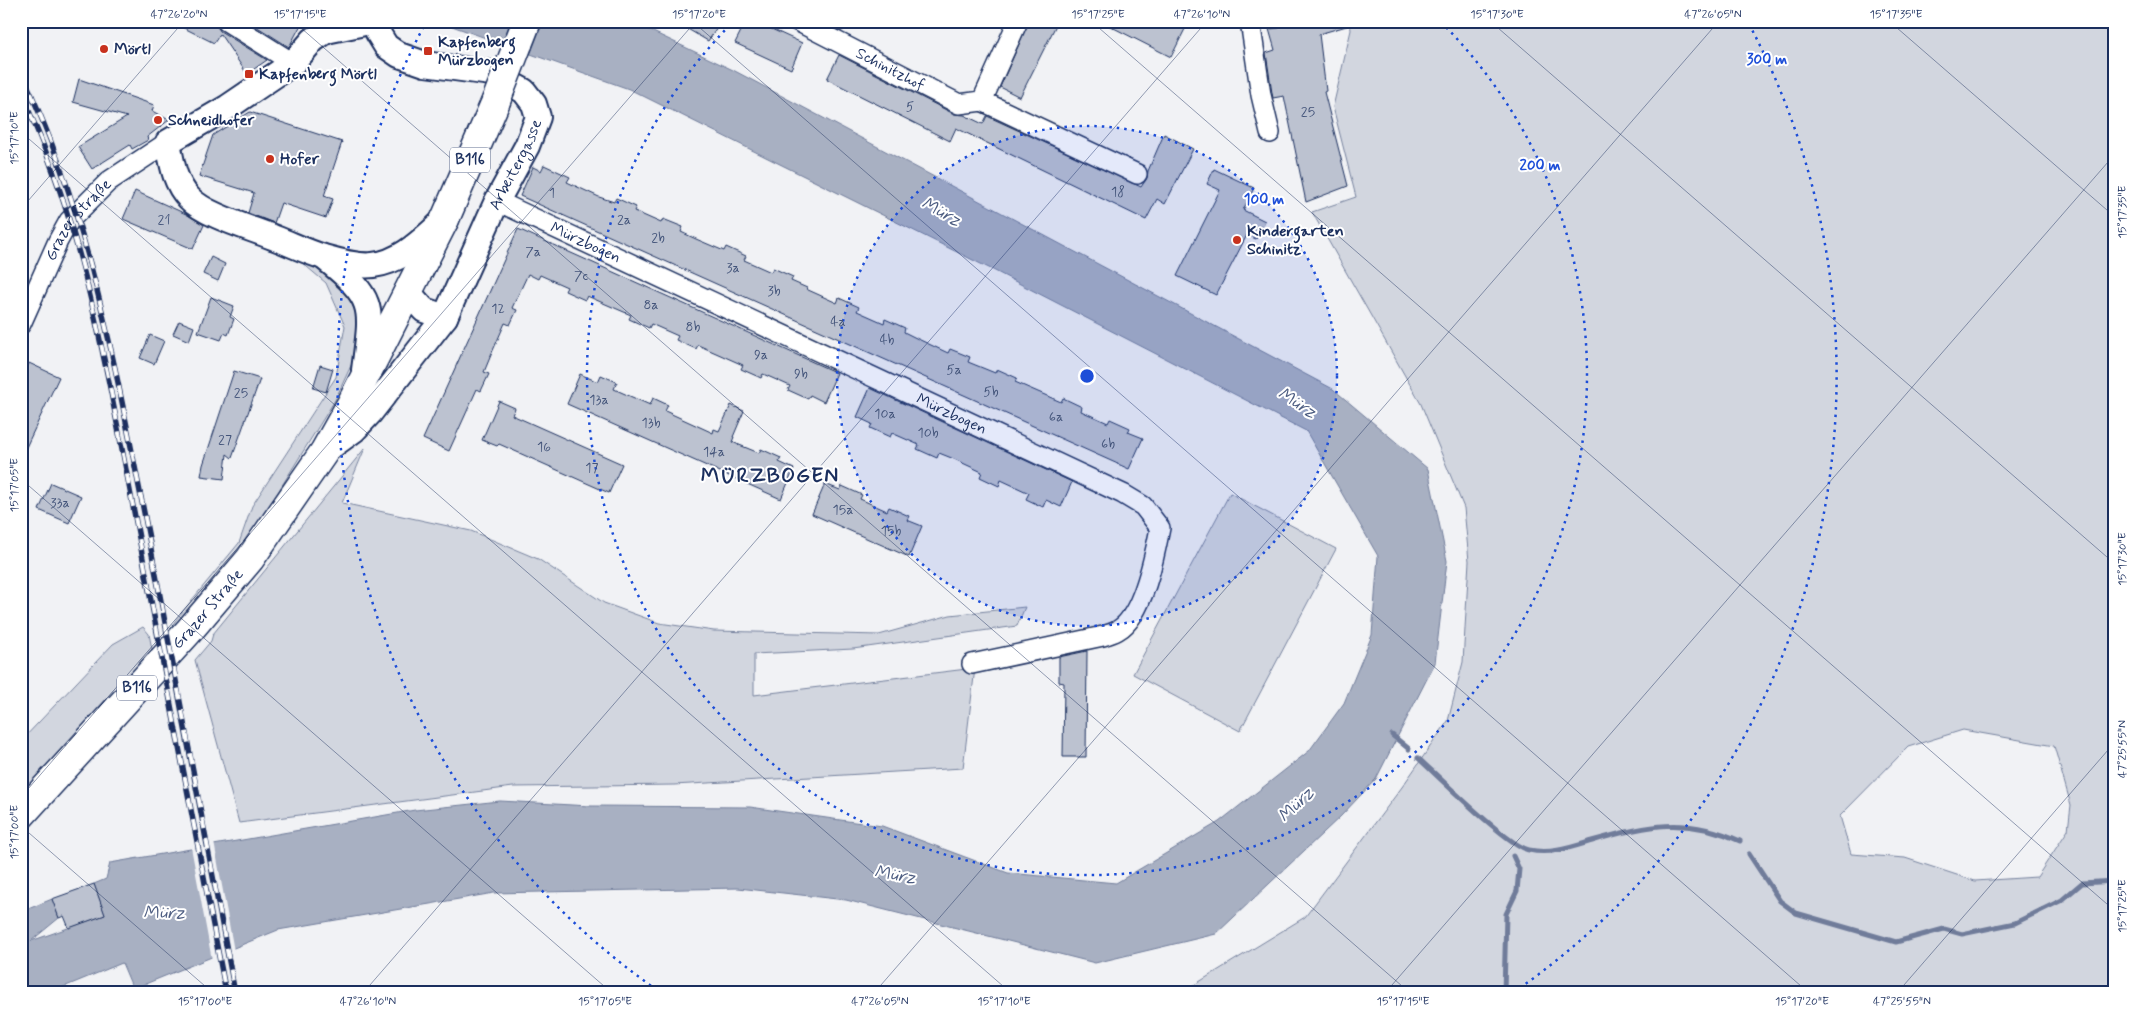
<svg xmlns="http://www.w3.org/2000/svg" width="2136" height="1014" viewBox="0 0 2136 1014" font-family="Mynerve,sans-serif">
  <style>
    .green { fill: #d2d6df; stroke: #76829e; fill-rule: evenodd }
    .water { fill: #a8b0c2; stroke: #707c9a }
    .pier { fill: #f1f2f5 }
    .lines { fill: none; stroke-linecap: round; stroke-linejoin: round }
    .stream { stroke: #707c9a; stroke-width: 5 }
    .building { fill: #bcc2d0; stroke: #1b2f5e }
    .minor-casing { stroke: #1b2f5e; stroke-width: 22 }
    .tertiary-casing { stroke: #1b2f5e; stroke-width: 28 }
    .primary-casing { stroke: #1b2f5e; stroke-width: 31 }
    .trunk-casing { stroke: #1b2f5e; stroke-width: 31 }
    .minor { stroke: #fff; stroke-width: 19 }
    .tertiary { stroke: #fff; stroke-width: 24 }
    .primary { stroke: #fff; stroke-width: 28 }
    .trunk { stroke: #fff; stroke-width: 28 }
    .rail-casing { stroke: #1b2f5e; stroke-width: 5.5 }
    .rail { stroke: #fff; stroke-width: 4; stroke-dasharray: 11; stroke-linecap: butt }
    .trunk-bridge-casing { stroke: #1b2f5e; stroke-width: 31; stroke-linecap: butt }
    .trunk-bridge { stroke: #fff; stroke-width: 28 }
    .ticks { fill: none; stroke: #1b2f5e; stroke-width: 1; stroke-opacity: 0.45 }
    .ring { fill: none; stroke: #1d4ed8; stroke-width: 2.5; stroke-dasharray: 2.5 5 }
    .poi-dot { fill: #c8321e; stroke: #fff; stroke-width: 2 }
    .labels { text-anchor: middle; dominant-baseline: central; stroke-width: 4; stroke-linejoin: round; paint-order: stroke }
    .number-label { font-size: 14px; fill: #43547a }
    .shield { fill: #fff; stroke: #5f6d8e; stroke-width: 1 }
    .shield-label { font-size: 15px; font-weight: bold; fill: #1b2f5e }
    .poi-label { font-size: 16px; font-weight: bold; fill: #1b2f5e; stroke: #fff; text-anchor: start }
    .street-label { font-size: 16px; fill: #1b2f5e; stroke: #fff }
    .water-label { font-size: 18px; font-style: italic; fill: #4c5c81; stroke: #fff }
    .district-label { font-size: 21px; font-weight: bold; letter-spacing: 1px; fill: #1b2f5e; stroke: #fff }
    .centre { fill: #1d4ed8; stroke: #fff; stroke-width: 2.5 }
    .ring-label { font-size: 15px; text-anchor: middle; font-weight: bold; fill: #1d4ed8; stroke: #fff; stroke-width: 4; stroke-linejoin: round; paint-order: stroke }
    .neatline { fill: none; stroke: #1b2f5e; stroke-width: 2 }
    .ticks-label { font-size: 12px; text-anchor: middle; fill: #1b2f5e }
  </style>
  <rect width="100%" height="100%" fill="#f1f2f5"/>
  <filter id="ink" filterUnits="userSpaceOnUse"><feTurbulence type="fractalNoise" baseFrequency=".02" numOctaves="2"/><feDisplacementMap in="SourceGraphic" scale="10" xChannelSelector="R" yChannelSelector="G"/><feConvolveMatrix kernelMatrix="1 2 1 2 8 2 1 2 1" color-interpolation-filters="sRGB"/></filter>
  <g filter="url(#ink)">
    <!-- green -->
    <g class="green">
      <path d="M1350,21H2115V993H1181L1305,917L1402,787L1448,721L1463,662L1469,561L1464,508L1421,404L1312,212L1356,197L1333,107L1351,30ZM1963,730L2054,746L2071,805L2068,830L2037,877L1975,881L1905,858L1851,854L1840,816L1908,747Z"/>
      <polygon points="294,256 330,270 344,281 361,319 354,359 335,400 255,529 175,635 173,624 177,618 239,543 252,506 336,377 345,326 326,283"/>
      <polygon points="365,448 342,503 471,531 538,559 604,603 659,623 714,631 879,635 950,615 1025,607 1017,626 853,649 754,654 754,695 975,668 963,768 674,785 513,787 239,823 195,660 211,641 213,634"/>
      <polygon points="1230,493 1336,549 1240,731 1133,674"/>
      <polygon points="143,627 149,634 154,659 21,797 21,741 113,644"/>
    </g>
    <!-- water -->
    <polygon class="water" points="438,21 630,21 733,70 1333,389 1428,469 1447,561 1435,663 1376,779 1341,816 1216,934 1095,963 846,900 738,888 494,893 278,930 133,989 122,963 49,993 21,993 21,912 52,899 59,918 31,941 105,915 94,884 106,879 110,863 415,810 500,801 590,806 750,807 882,826 1008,873 1116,883 1219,822 1309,751 1344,703 1372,635 1378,556 1306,431 991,269 629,89"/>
    <!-- pier -->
    <polygon class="pier" points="214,842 234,951 212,960 191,847"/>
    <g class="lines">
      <!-- stream -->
      <g class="stream">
        <polyline points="1392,735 1409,749"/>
        <path d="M1418,758C1438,776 1508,846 1529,850C1551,855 1572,847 1592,841C1646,825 1687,816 1740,841"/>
        <polyline points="1749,854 1780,901 1796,913 1896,942 1944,929 1962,934 2015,923 2062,900 2082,883 2115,881"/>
        <polyline points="1504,993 1506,914 1517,891 1519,869 1513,856"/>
      </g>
    </g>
    <!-- building -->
    <g class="building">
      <polygon points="170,21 215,21 220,31 267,60 247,74 220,34 214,43"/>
      <polygon points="248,21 303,21 289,47"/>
      <polygon points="674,21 722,21 708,41"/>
      <polygon points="746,21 754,21 802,43 791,69 735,43"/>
      <polygon points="822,21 848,21 842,31"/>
      <polygon points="1029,21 1058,21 1020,97 1000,87"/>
      <polygon points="1100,21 1189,21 1171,57"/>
      <polygon points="1278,21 1349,21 1350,25 1319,34 1326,91 1324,92 1348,186 1306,202 1284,96 1273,98 1272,93 1266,53 1275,50 1269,29 1279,28"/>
      <polygon points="839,55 954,114 964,115 983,124 987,116 1141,187 1147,178 1148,171 1164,134 1193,149 1165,204 1157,199 1146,220 956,128 950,141 827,79"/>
      <polygon points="79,79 154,105 152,111 169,120 147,137 148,140 132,149 130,145 92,169 78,147 127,117 73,102"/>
      <polygon points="250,112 342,142 324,196 333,199 326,218 281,203 274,223 248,213 254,193 199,176 213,135"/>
      <polygon points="544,165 570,177 567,182 599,197 614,202 616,198 636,207 634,211 661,223 663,219 683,227 681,232 696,239 724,251 726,247 746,256 744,260 771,272 773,268 793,277 791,281 807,288 806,289 837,303 839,298 859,307 857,311 884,323 885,319 905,328 904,332 918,339 948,353 950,349 970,357 968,362 995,373 997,369 1017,378 1015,382 1061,402 1063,398 1082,407 1081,411 1108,423 1110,419 1130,428 1128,432 1143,438 1129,469 520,196 533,167 541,171"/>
      <polygon points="1214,169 1254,188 1243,210 1265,221 1256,239 1247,235 1216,295 1177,276 1220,190 1207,184"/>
      <polygon points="135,191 186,214 204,225 193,249 123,219"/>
      <polygon points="518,229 837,373 824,402 810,395 808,399 788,390 790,386 763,374 761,378 741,369 743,365 698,345 696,349 676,340 678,336 651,324 649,328 629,319 631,315 587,296 585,300 565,291 567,287 540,275 538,279 528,274 512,308 517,310 510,325 505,323 491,355 484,372 489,374 481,391 477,389 449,451 423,439"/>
      <polygon points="211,257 225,264 218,281 203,274"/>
      <polygon points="211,297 234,306 230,317 234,319 228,335 224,333 221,340 198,332"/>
      <polygon points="179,321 194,327 189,341 173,334"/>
      <polygon points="150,335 164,341 154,364 140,358"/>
      <polygon points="29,363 59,377 21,458 21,381"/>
      <polygon points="320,365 333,369 326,392 313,388"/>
      <polygon points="234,371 260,379 232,458 227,454 224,479 201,476 203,465"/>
      <polygon points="580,374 598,382 601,375 617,382 614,389 650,405 653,398 668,405 665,411 713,433 714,429 719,431 731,405 744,411 733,437 734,437 732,442 759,453 761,449 781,458 779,462 794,469 781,499 567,404"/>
      <polygon points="870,388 1072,482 1061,507 1046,500 1043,507 1026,499 1029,493 1001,480 999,486 980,477 982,472 954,459 939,453 937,458 917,449 919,445 892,433 890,437 870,428 872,424 857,417"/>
      <polygon points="499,401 515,408 512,415 622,464 609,493 499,444 497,446 482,440"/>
      <polygon points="51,483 81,496 69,523 39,510"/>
      <polygon points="825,484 840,490 842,486 862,495 860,499 887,511 889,507 909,516 907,520 922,526 909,557 812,514"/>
      <polygon points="1087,651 1086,757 1063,757 1064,683 1059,682 1059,657"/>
      <polygon points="94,884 105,915 69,928 64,916 59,918 52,899"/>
    </g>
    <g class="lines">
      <defs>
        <g id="minor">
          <polyline points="226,21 293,63"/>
          <path id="s1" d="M797,21L959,104L982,101L1018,21"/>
          <polyline points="1250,21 1261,95 1270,133"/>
          <polyline points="982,101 1137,174"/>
          <path id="s2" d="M497,201L1123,494L1143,506L1160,528C1155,554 1143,616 1118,630C1114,633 1108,634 1103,636L972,664"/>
          <path id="s3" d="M21,324L58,241L69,221L109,181L168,142"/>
        </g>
        <g id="tertiary">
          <path d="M374,21L326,31L313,40L293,63L228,107L168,142C172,163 174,182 189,198C206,216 251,228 275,238C291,244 307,252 324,257C339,261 357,267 373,265C400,262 420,242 440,224"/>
          <path d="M326,259C377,300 372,308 364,370"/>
          <polyline points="408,292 424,310 445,317"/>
          <path id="s4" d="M325,451L354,430L370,413L445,317L497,201L527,146L538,117L534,104L524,91L491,73L425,64L399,55L386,46L378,33L376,21"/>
        </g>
        <g id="primary">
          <path id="s5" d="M21,815L188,632L250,559L324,452L351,404L445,219"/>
        </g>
        <g id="trunk">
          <polyline points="518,44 527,21"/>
          <polyline points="445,219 496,101"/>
        </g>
      </defs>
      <!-- minor casing -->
      <use href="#minor" class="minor-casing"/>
      <!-- tertiary casing -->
      <use href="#tertiary" class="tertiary-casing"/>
      <!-- primary casing -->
      <use href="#primary" class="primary-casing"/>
      <!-- trunk casing -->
      <use href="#trunk" class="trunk-casing"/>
      <!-- minor -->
      <use href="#minor" class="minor"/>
      <!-- tertiary -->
      <use href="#tertiary" class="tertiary"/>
      <!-- primary -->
      <use href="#primary" class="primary"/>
      <!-- trunk -->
      <use href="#trunk" class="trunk"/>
      <defs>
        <g id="rail">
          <path d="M21,72C86,207 112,351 141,497C173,662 204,827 235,993"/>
          <path d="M21,94C81,219 105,360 131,496C163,661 194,827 226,993"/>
        </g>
      </defs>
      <!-- rail casing -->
      <use href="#rail" class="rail-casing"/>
      <!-- rail -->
      <use href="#rail" class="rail"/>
      <defs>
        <polyline id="trunk-bridge" points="496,101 518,44"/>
      </defs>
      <!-- trunk-bridge casing -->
      <use href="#trunk-bridge" class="trunk-bridge-casing"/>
      <!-- trunk-bridge -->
      <use href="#trunk-bridge" class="trunk-bridge"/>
    </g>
  </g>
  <!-- ticks -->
  <path class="ticks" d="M293,21L1410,993M692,21L1809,993M1091,21L2115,911M1490,21L2115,564M1889,21L2115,217M21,132L1011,993M21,209L184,21M21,479L612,993M21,797L696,21M21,826L213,993M363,993L1207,21M874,993L1719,21M1385,993L2115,154M1897,993L2115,742"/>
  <!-- distance rings -->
  <circle cx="1087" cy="376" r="250" fill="#1d4ed8" fill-opacity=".12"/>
  <g class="ring">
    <circle cx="1087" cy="376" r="250"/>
    <path d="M1441 22A500 500 0 1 1 733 22"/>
    <path d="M657 990A750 750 0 0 1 425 24M1749 24A750 750 0 0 1 1517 990"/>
  </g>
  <!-- markers -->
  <g class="poi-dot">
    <circle cx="104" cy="49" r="5"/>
    <rect x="423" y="46" width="10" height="10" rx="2.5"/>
    <rect x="244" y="69" width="10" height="10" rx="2.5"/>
    <circle cx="158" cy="120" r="5"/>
    <circle cx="270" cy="159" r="5"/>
    <circle cx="1237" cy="240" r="5"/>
  </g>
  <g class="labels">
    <!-- number labels -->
    <g class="number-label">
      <text x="910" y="107">5</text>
      <text x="1308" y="112">25</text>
      <text x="1118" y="192">18</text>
      <text x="552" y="193">1</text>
      <text x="164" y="220">21</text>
      <text x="624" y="220">2a</text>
      <text x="658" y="238">2b</text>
      <text x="533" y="252">7a</text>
      <text x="733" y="268">3a</text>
      <text x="581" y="276">7c</text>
      <text x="774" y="291">3b</text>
      <text x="651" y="305">8a</text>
      <text x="498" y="309">12</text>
      <text x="838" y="322">4a</text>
      <text x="693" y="327">8b</text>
      <text x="887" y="340">4b</text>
      <text x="761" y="355">9a</text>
      <text x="954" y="370">5a</text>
      <text x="801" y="374">9b</text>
      <text x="991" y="392">5b</text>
      <text x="241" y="393">25</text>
      <text x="599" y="400">13a</text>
      <text x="885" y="414">10a</text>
      <text x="1056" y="417">6a</text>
      <text x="651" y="423">13b</text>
      <text x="928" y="433">10b</text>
      <text x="225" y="440">27</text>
      <text x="1108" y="444">6b</text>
      <text x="544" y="447">16</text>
      <text x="714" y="452">14a</text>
      <text x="592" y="468">17</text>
      <text x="60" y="503">33a</text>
      <text x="843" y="510">15a</text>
      <text x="891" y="531">15b</text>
    </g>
    <!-- shield labels -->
    <g class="shield">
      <rect x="450" y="147.5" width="40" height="25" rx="4"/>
      <rect x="117" y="675.5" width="40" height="25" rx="4"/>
    </g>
    <g class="shield-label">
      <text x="470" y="160">B116</text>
      <text x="137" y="688">B116</text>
    </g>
    <!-- poi labels -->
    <g class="poi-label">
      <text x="438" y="42">Kapfenberg<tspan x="438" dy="18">Mürzbogen</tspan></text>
      <text x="114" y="49">Mörtl</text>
      <text x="259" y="74">Kapfenberg Mörtl</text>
      <text x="168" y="120">Schneidhofer</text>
      <text x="280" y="159">Hofer</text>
      <text x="1247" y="231">Kindergarten<tspan x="1247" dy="18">Schinitz</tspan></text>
    </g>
    <!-- street labels -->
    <g class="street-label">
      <text stroke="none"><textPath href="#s1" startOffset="105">Schinitzhof</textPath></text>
      <text stroke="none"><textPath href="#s4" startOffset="349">Arbeitergasse</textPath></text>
      <text stroke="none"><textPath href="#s3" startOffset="120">Grazer Straße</textPath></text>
      <text stroke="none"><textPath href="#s2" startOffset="98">Mürzbogen</textPath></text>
      <text stroke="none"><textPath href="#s2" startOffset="502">Mürzbogen</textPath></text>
      <text stroke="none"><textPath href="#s5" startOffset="278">Grazer Straße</textPath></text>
    </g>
    <!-- water labels -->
    <g class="water-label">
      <text transform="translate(941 212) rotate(28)">Mürz</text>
      <text transform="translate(1297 403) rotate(32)">Mürz</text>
      <text transform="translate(1296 805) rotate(-44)">Mürz</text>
      <text transform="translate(895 875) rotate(9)">Mürz</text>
      <text x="164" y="913">Mürz</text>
    </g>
    <!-- district labels -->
    <g class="district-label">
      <text x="770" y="476">MÜRZBOGEN</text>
    </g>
  </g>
  <circle cx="1087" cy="376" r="8" class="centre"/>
  <g class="ring-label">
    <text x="1767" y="64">300 m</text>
    <text x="1540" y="170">200 m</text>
    <text x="1264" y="204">100 m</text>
  </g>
  <!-- margin -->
  <rect width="2136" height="1014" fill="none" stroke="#fff" stroke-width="55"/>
  <rect x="28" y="28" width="2080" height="958" class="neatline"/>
  <g class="ticks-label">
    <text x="179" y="18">47°26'20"N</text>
    <text x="300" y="18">15°17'15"E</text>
    <text x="699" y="18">15°17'20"E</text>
    <text x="1098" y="18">15°17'25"E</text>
    <text x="1202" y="18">47°26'10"N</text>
    <text x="1497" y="18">15°17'30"E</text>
    <text x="1713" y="18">47°26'05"N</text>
    <text x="1896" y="18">15°17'35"E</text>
    <text transform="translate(14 138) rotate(-90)" y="4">15°17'10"E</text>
    <text transform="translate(2122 212) rotate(-90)" y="4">15°17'35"E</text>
    <text transform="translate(14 485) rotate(-90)" y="4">15°17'05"E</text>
    <text transform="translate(2122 559) rotate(-90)" y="4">15°17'30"E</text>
    <text transform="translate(2122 749) rotate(-90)" y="4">47°25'55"N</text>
    <text transform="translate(14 832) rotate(-90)" y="4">15°17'00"E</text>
    <text transform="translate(2122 906) rotate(-90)" y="4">15°17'25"E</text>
    <text x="205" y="1005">15°17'00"E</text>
    <text x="368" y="1005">47°26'10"N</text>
    <text x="605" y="1005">15°17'05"E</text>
    <text x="880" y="1005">47°26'05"N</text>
    <text x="1004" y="1005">15°17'10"E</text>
    <text x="1403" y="1005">15°17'15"E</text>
    <text x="1802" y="1005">15°17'20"E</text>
    <text x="1902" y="1005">47°25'55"N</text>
  </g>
</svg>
